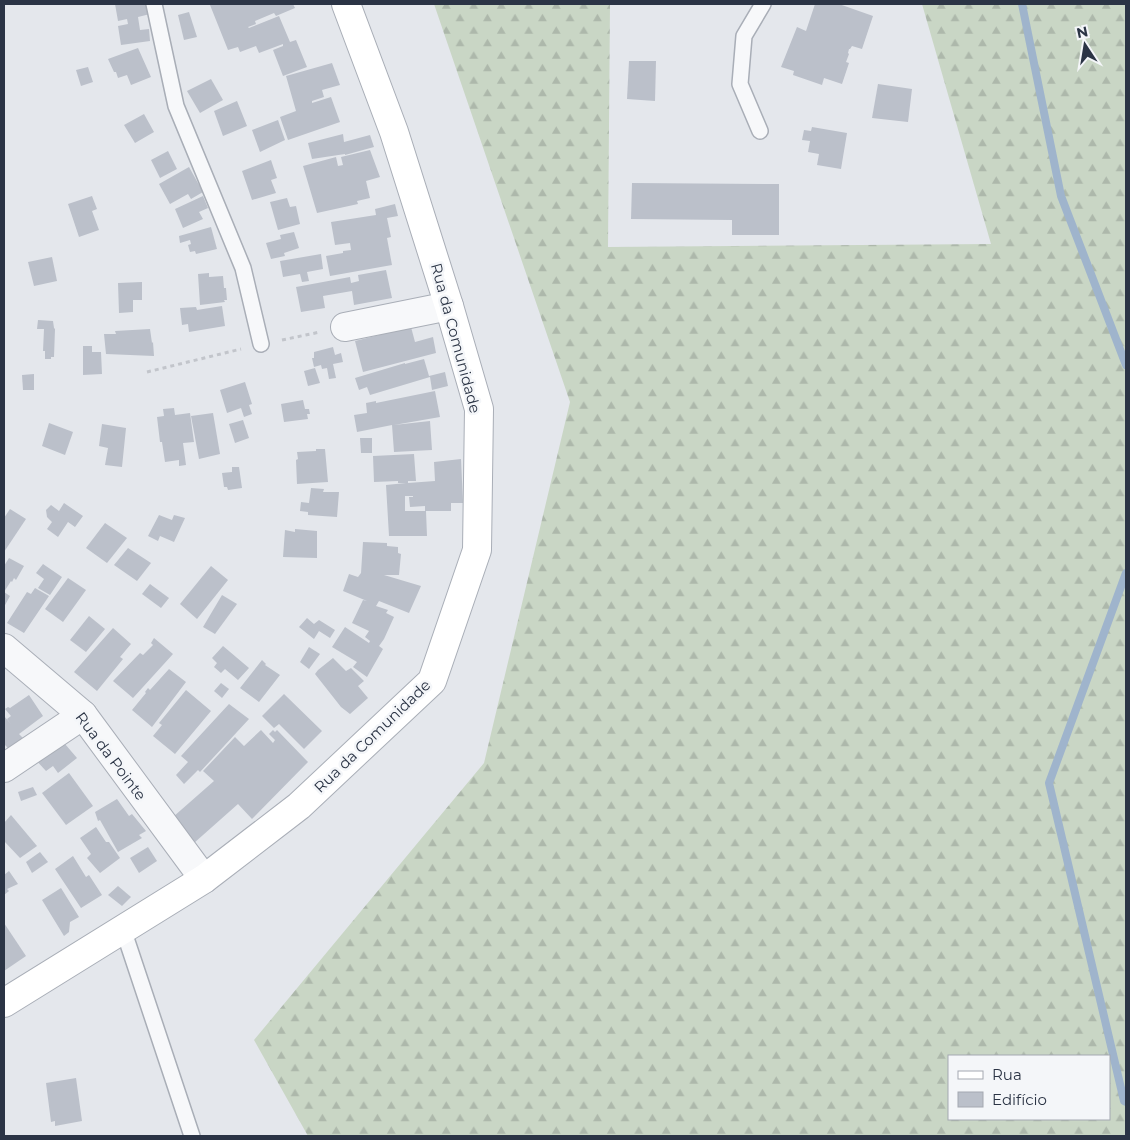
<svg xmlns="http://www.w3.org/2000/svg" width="1130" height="1140" viewBox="0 0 1130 1140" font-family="Montserrat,sans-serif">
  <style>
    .forest { fill: url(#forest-firs); fill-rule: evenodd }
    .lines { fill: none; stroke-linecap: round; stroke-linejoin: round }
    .stream { stroke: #9fb4cc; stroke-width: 8 }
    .building { fill: #bbc0ca }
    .lane-casing { stroke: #a9aeb7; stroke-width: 18 }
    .street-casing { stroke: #a9aeb7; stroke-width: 30 }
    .secondary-casing { stroke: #a9aeb7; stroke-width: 30 }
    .path { stroke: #c2c5cb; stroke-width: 3; stroke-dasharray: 4 4; stroke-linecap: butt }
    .lane { stroke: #f7f8fa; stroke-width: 15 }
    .street { stroke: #f7f8fa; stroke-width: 28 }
    .secondary { stroke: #fff; stroke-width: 28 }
    .labels { text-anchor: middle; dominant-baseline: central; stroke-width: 5; stroke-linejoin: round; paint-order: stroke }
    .street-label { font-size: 15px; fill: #2b3445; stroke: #f4f6f9 }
  </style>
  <defs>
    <pattern id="forest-firs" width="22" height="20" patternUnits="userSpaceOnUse" patternTransform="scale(1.25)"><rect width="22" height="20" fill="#c9d6c5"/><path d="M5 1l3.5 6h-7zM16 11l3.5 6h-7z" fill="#adb8ab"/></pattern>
  </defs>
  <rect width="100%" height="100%" fill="#e4e7ec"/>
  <!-- forest -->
  <path class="forest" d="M434,4H610L608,247L991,244L922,4H1126V1136H308L254,1040L484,763L570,402ZM949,1056H1109V1119H949Z"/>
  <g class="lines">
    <!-- stream -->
    <g class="stream">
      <polyline points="1022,4 1061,196 1126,365"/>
      <polyline points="1126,573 1049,783 1124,1101 1126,1102"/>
    </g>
  </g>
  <!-- building -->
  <g class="building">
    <polygon points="115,4 148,4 150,14 138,17 140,30 149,29 150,41 121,45 118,26 128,24 127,19 118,21"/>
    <polygon points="214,4 293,4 295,8 276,16 274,13 255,21 256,24 248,27 249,28 279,16 290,42 296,40 307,67 283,76 273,50 283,46 283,44 259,53 256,46 240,52 238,47 228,50 210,5"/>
    <polygon points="815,4 839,4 873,16 862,49 852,46 850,49 849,49 848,53 849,54 846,62 849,63 842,84 824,78 822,85 793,75 794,71 781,67 797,27 806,31"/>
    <polygon points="189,12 197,37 184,40 178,15"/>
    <polygon points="138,48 151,77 131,85 127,75 118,78 116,72 114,72 108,59"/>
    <polygon points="629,61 656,61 655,101 627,99"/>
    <polygon points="332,63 340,85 322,90 324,97 312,101 312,103 331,97 340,122 288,140 280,117 296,111 286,76"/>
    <polygon points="88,67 93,82 81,86 76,70"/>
    <polygon points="211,79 223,100 200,113 187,91"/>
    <polygon points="878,84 912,89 908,122 872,118"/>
    <polygon points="237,101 247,126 223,136 214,111"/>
    <polygon points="144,114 154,132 135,143 124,125"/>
    <polygon points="278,120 285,140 260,152 252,130"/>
    <polygon points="812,127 847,133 841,169 817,165 819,154 808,152 810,141 802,140 804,130 811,131"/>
    <polygon points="343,134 344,142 370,135 374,147 345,155 345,154 312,159 308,143"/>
    <polygon points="370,150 380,177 366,181 370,198 357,201 358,204 317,213 303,166 336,157 338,166 343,165 341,157"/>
    <polygon points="168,151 177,169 160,178 151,160"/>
    <polygon points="271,160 277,178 271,180 276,193 252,200 242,171"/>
    <polygon points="189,167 203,192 191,199 188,194 170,204 159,184"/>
    <polygon points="632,183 779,184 779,235 732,235 732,220 631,219"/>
    <polygon points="92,196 97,209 92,211 99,230 79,237 68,204"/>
    <polygon points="203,196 208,208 199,212 203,219 183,228 175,209"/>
    <polygon points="287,198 290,207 296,206 300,224 278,230 270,202"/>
    <polygon points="395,204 398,216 387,218 391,237 387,238 392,265 330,276 326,256 343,253 343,251 351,250 350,243 335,245 331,222 376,215 375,209"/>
    <polygon points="211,227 217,249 196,254 195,251 190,252 188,245 191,244 190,240 180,243 179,236"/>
    <polygon points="294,232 299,248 284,253 285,256 271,259 266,243 281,239 280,235"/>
    <polygon points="321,254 323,269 307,272 309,281 302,282 300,274 283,277 280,261"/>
    <polygon points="52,257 57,281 34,286 28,262"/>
    <polygon points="386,270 392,298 354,305 352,291 323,296 325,308 301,312 296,287 350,277 351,283 359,281 358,275"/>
    <polygon points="209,273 209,277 223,276 224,288 226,288 227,300 224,300 225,302 200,305 198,274"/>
    <polygon points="142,282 142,300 133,300 133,312 119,313 118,283"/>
    <polygon points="222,306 225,326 189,332 188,324 182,325 180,308 196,307 197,310"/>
    <polygon points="38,320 53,321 54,328 55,329 54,357 51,357 51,359 45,359 45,351 43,351 44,329 37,329"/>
    <polygon points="411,327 415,342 433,337 436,353 363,372 355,341"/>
    <polygon points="150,329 152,343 153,342 154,356 106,354 104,334 116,334 115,331"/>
    <polygon points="83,346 92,346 92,352 101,352 102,374 83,375"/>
    <polygon points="333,347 335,355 341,353 343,362 333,364 336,378 329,379 327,368 322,369 321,365 314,367 312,358 314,358 314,352"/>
    <polygon points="424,359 429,376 445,372 448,386 432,390 430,377 370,395 367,387 359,390 355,378 405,363 405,364"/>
    <polygon points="315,368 320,383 308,386 304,371"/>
    <polygon points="34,374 34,390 23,390 22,375"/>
    <polygon points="245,382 252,404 249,405 252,414 244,417 241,408 227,413 220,390"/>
    <polygon points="435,391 440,417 394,425 430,421 432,450 394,452 392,425 357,432 354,415 367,413 366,403 376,401 376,403"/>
    <polygon points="303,400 305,409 309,409 310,414 307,414 308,419 284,422 281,404"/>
    <polygon points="174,408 175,415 190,413 194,442 183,443 186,465 179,466 179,460 165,462 162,442 160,442 157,417 164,416 163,409"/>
    <polygon points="213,413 220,454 199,459 191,416"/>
    <polygon points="243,420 249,438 235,443 229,424"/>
    <polygon points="49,423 73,432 65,455 42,446"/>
    <polygon points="102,424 126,428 122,467 105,465 108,448 99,446"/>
    <polygon points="360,438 372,438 372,453 361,453"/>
    <polygon points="316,449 325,449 328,482 297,484 296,460 298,459 297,452 316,451"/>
    <polygon points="414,454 416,481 408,481 408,483 435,481 434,462 461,459 463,503 451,503 451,511 425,511 425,506 410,507 409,497 413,497 413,496 405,496 405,511 426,511 427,536 389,536 386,485 406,483 398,483 398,481 374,482 373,456"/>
    <polygon points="232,467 239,467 242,488 228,490 227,487 224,487 222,473 232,472"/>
    <polygon points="311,488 324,489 323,492 339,492 337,517 308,515 308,512 300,511 301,502 309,503"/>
    <polygon points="64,503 83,516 75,527 68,522 58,537 47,529 52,522 47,517 46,510 51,505 59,511"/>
    <polygon points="10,509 26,519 4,552 4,518"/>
    <polygon points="159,515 172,520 174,515 185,518 174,542 160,536 158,541 148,536"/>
    <polygon points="105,523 127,538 107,563 86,548"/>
    <polygon points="295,529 317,531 317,558 283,557 285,530 295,532"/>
    <polygon points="363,542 387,543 387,546 398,547 398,553 401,554 399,575 384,575 421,586 409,613 379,601 376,606 388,610 386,613 394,617 384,639 379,646 383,649 367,677 353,667 357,662 332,647 345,627 369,643 370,641 365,637 369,631 352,623 363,600 367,601 343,591 349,574 358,577 361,573"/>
    <polygon points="128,548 151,563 137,581 114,565"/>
    <polygon points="9,558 24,566 16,580 14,578 12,582 11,581 4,592 10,596 4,607 4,566"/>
    <polygon points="43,564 62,577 50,595 38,588 44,579 36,573"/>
    <polygon points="211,566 228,580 197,619 180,604"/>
    <polygon points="68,578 86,590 63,622 45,609"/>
    <polygon points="150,584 169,598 161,608 142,594"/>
    <polygon points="35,588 49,596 24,633 7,623 27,592 31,594"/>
    <polygon points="222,595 237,604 215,634 203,627"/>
    <polygon points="89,616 105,629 86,652 70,640"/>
    <polygon points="307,618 314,624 319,620 335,630 330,638 319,631 314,639 299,627"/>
    <polygon points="113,628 131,644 120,657 123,659 97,691 74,672"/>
    <polygon points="154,638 173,654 133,698 113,681 140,653 143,655 153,645 151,643"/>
    <polygon points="223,646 249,668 238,680 225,669 221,673 214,667 217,663 212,658"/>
    <polygon points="309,647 320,654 309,669 300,662"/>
    <polygon points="333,658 346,671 351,668 364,681 358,686 368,698 350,714 341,707 315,674 318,670"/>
    <polygon points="262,660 266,664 265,665 280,675 259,702 240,688"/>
    <polygon points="169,669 186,682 152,727 132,710 146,693 145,692 148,688 150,690"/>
    <polygon points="221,683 229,689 222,698 214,691"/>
    <polygon points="186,690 211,711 175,754 153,736 162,725 159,723"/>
    <polygon points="284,694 322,731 304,749 279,724 274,728 262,716"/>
    <polygon points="29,695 43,716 19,734 24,739 10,750 4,744 4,716 11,724 7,719 11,716 5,709 8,707 10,708"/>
    <polygon points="229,704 249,719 200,772 198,770 184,784 176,775 188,762 181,756"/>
    <polygon points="261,730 273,743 275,740 269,734 273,730 275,732 277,730 308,762 252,819 238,804 194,843 173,817 214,781 203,771 235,737 244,746"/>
    <polygon points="59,737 77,758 58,773 53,766 46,771 34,758"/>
    <polygon points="69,773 93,806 66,825 42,793"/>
    <polygon points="33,787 37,795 21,801 18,792"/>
    <polygon points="117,799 129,816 132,814 146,831 139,835 142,838 118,852 100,820 98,821 95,812"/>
    <polygon points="11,815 37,846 20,858 4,841 4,823"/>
    <polygon points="96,827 106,842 109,842 120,858 100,873 87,858 91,854 80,838"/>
    <polygon points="148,847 157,861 139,873 130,858"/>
    <polygon points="40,852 48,862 32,873 26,862"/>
    <polygon points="73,856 86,877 89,875 102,895 81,908 55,869"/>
    <polygon points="9,871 18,884 7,889 9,891 4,895 4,875"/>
    <polygon points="118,886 131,897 122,906 108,895"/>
    <polygon points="61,888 79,917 70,922 69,932 64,936 42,900"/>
    <polygon points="4,923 26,956 4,971"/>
    <polygon points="76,1078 82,1121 55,1126 55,1121 51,1122 46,1083"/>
  </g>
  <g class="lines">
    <defs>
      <g id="lane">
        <polyline points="154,4 176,106 243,268 261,344"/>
        <polyline points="760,131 740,84 744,36 763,4"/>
        <polyline points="123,929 192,1136"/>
      </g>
      <g id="street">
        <polyline points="345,327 449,306"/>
        <polyline points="4,648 83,715 204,879"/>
        <polyline points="4,768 83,715"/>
      </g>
      <polyline id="secondary" points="4,1003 204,879 299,806 432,681 477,550 479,409 449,306 394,132 346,4"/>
    </defs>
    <!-- lane casing -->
    <use href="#lane" class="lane-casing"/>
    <!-- street casing -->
    <use href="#street" class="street-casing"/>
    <!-- secondary casing -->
    <use href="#secondary" class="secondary-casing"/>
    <!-- path -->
    <g class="path">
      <polyline points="282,340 320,332"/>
      <polyline points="147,372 241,349"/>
    </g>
    <!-- lane -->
    <use href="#lane" class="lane"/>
    <!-- street -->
    <use href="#street" class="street"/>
    <!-- secondary -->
    <use href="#secondary" class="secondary"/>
  </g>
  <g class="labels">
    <!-- street labels -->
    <g class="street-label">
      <text transform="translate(456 338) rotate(75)">Rua da Comunidade</text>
      <text transform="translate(372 736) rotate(-44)">Rua da Comunidade</text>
      <text transform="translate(111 756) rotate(53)">Rua da Pointe</text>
    </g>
  </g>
  <!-- border -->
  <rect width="1130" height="1140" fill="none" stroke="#2b3445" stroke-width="10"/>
  <!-- legend -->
  <rect x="948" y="1055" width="162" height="65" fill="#f4f6f9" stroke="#a4a8b1"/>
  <rect x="958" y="1071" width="25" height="8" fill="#ffffff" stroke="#a4a8b1"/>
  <text x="992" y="1080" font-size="15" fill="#2b3445">Rua</text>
  <rect x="958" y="1092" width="25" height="15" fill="#bbc0ca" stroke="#a4a8b1"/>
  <text x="992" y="1105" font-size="15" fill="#2b3445">Edifício</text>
  <!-- north arrow -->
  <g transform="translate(1085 45) rotate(348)" stroke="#f4f6f9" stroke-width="4" paint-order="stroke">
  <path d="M0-4L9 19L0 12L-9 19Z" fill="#2b3445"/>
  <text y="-8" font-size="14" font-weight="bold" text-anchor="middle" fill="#2b3445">N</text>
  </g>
</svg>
